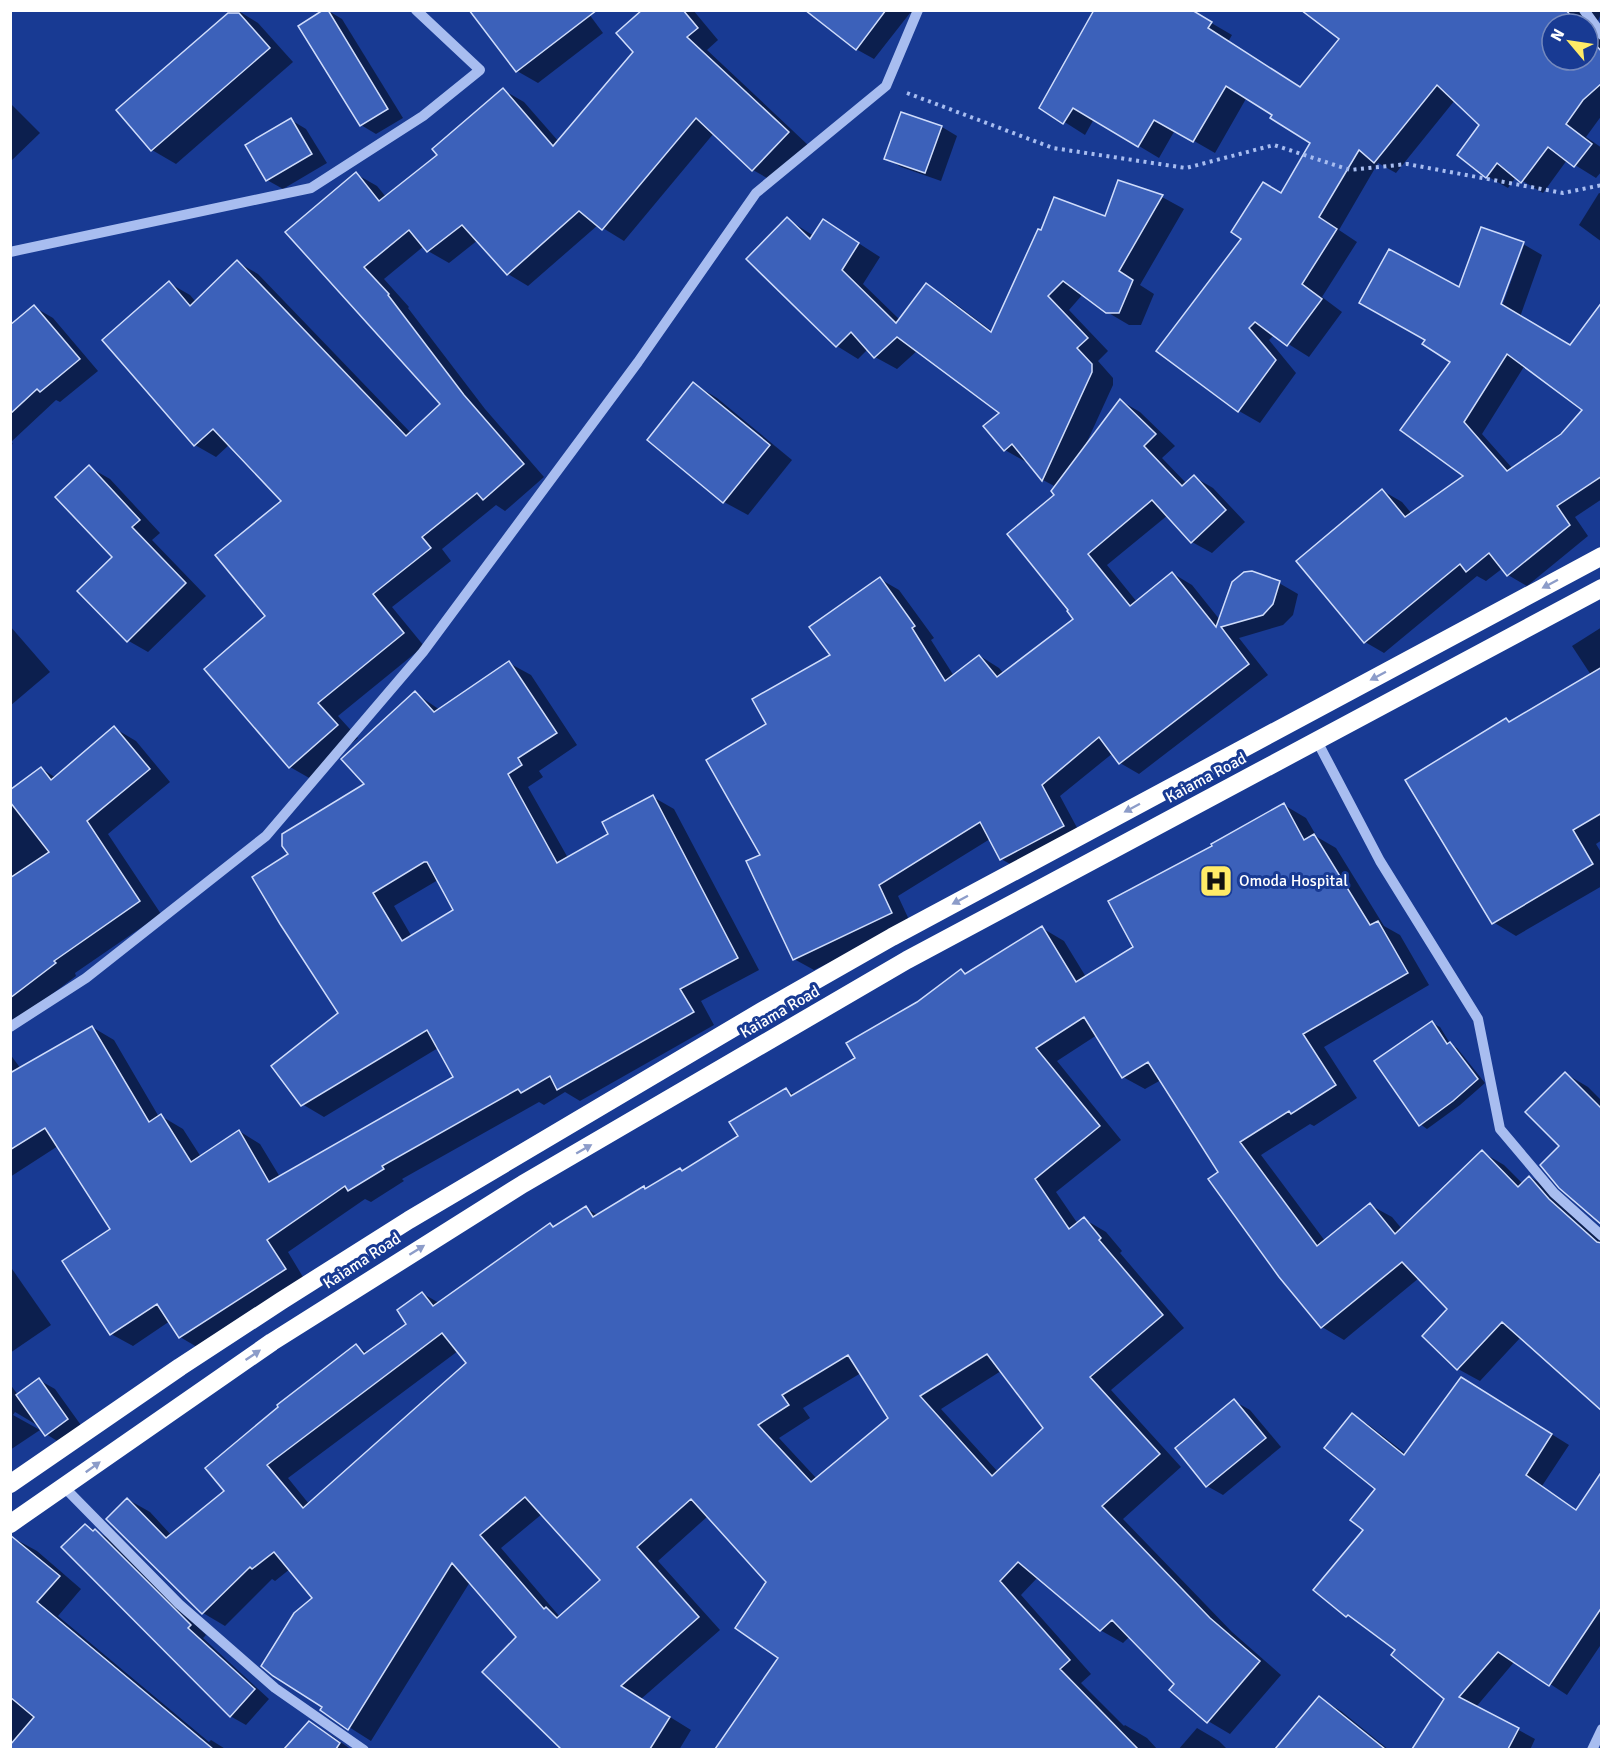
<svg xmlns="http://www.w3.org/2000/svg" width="1612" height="1760" viewBox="0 0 1612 1760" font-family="Signika,sans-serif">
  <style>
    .shadow { fill: #0007; fill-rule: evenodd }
    .building { fill: #3c61ba; stroke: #cfdcfb; stroke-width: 1.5; fill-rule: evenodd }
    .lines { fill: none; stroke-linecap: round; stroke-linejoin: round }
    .path { stroke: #a8bdf0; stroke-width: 4; stroke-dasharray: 3 4.5; stroke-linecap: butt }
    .minor { stroke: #a8bdf0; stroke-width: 10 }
    .highway { stroke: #fff; stroke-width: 18 }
    .oneway { fill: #8c9cc9 }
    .labels { text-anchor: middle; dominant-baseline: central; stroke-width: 6; stroke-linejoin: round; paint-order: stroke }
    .street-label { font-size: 16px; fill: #fff; stroke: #183a93 }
    .poi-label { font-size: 16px; fill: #fff; stroke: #183a93; text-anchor: start }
  </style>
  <rect width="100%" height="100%" fill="#183a93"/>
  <!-- shadow -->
  <g class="shadow">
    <polygon points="233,10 237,10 258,23 293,62 176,164 152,150 118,110"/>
    <polygon points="327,10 342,19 403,118 376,134 361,125"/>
    <polygon points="586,10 603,33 538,83 517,71"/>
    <polygon points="644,10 693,10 718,40 707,50 808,145 774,182 753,170 714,133 624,241 598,225 528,286 508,274 478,240 449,263 428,251 424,246 384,279 409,307 408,308 485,409 544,477 505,511 496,505 442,549 451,561 392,607 424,646 338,716 358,738 311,779 290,767 283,501 230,444 216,457 195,445 169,283 190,295 196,302 237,262 258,274 411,433 442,404 288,232 356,174 377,186 386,197 439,155 503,90 524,102 559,142 635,52"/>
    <polygon points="808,10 919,10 916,16 910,13 874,59 856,49"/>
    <path d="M1189,10L1232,35L1228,42L1301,88L1341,39L1303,10H1602V19L1600,16L1597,23L1602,32V115L1586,137L1602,148V171L1596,178L1567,160L1543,193L1516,177L1508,188L1487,176L1481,125L1455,100L1396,173L1378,163L1339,230L1357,242L1322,297L1342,312L1309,357L1274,335L1269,340L1296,373L1260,423L1239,411L1159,351L1282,194L1312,143L1247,97L1215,153L1175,130L1159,158L1094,119L1085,135L1041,107ZM1552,24H1588V60H1552Z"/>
    <polygon points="10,103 40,133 10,162"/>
    <polygon points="902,113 942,127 957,136 941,181 901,167 886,158"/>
    <polygon points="291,120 306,129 327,163 283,189 267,180"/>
    <polygon points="1119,181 1162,197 1184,209 1140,285 1154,294 1141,325 1129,325 1107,312 1083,294 1069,310 1108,351 1098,361 1113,378 1113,385 1086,444 1121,401 1140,412 1175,446 1162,458 1187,484 1194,477 1213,488 1245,522 1212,553 1192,542 1168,515 1107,565 1137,602 1172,573 1192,585 1220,620 1279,583 1298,594 1293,615 1283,625 1239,638 1268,675 1139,774 1120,763 1113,753 1060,796 1082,837 1021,870 1001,859 990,839 898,896 911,924 814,970 794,959 762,855 768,725 832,655 880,579 899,590 934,638 931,640 954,676 980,656 999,668 1004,674 1076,620 1056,487 1043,480 1028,461 1026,462 1005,450 1002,413 918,350 897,369 875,357 868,349 858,359 837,346 787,219 814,236 824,221 880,257 863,284 900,320 926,285 948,298 993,332 1106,218"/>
    <polygon points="1599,193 1602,194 1602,242 1579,225"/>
    <path d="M1482,229L1523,244L1542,255L1520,317L1570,347L1602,305V499L1575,517L1588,536L1527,586L1508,575L1503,568L1486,581L1477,576L1384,653L1365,642L1299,561L1383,491L1402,502L1412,514L1465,476L1402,429L1452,361L1424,344L1427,340L1361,302L1389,251L1460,290ZM1521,245H1524L1500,312L1497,311ZM1525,365L1585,410L1562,436L1513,469L1482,434Z"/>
    <polygon points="34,307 53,318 98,371 60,402 56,400 11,442 13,444 10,445 10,327"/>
    <polygon points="694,384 717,398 792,460 748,515 724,502 649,440"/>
    <polygon points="89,467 110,479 160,533 152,540 206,596 148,652 127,640 114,557"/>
    <polygon points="10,626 50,672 10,706"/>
    <polygon points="1602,627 1602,840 1596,844 1602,854 1602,886 1516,936 1493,922 1506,720 1511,723 1591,675 1572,646"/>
    <path d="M509,663L531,675L577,745L539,771L543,777L528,787L568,858L610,834L653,797L674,809L759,970L701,1001L714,1025L580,1101L565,1092L544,1105L539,1102L402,1179L404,1181L371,1202L365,1199L288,1252L306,1282L202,1350L180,1337L170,1321L133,1346L111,1334L112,1230L58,1146L10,1177V1054L21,1069L92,1027L114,1040L159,1117L161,1116L183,1129L201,1157L239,1131L260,1144L280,1177L455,1077L438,1048L324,1117L302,1104L340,1013L290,855L366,784L415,693L440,710ZM438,880L455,911L412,937L394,906Z"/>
    <polygon points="114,728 136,741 170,782 108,834 161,914 75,973 76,976 10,1026 10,792 41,768 56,778"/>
    <path d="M1284,805L1306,818L1317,837L1336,848L1384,926L1400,935L1429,985L1324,1047L1357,1098L1314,1126L1310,1124L1261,1155L1325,1241L1370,1205L1392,1217L1402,1229L1482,1152L1504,1165L1523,1184L1530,1177L1552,1190L1602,1240V1409L1521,1337L1480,1381L1458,1369L1449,1309L1419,1278L1344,1340L1322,1327L1220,1173L1161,1080L1145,1089L1123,1077L1097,1035L1057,1061L1121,1140L1056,1192L1078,1224L1084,1219L1106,1232L1122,1251L1120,1253L1184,1328L1111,1390L1181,1467L1123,1519L1232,1632L1281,1675L1230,1734L1208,1721L1176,1684L1130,1636L1123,1643L1100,1630L1038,1577L1021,1595L1091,1674L1081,1683L1124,1726L1125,1725L1147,1738L1158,1750H717L780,1658L768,1582L708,1516L658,1561L720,1630L641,1699L691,1730L679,1750H563L484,1672L518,1637L470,1582L371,1741L322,1710L324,1707L314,1598L290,1569L275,1581L272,1579L225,1626L203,1613L127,1499L150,1512L172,1536L226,1491L356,1346L368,1353L409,1324L422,1293L439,1303L550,1225L555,1228L586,1208L599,1216L644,1188L647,1190L680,1169L684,1172L740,1137L786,1090L795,1095L857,1059L918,1004L962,971L967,974L1042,928L1064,941L1086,977L1135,947L1214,846ZM458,1351L468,1363L309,1504L288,1478ZM1001,1371L1045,1428L998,1472L941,1409ZM861,1373L890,1418L817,1479L779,1438L810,1418L803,1408ZM542,1514L602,1580L560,1617L501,1548Z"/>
    <polygon points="1432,1023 1440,1027 1451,1045 1457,1048 1485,1083 1460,1105 1427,1129 1420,1124"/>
    <polygon points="1566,1074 1588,1087 1602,1101 1602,1223 1561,1146"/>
    <polygon points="10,1266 51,1325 10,1353"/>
    <polygon points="39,1380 55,1389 83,1428 62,1444 46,1434 42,1428 15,1412 13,1415 40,1430 10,1450 10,1384 18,1395"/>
    <polygon points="1479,1389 1569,1445 1542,1486 1578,1511 1602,1473 1602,1643 1567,1695 1515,1661 1476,1707 1535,1739 1530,1750 1496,1750 1451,1726 1446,1698 1397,1650 1365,1625 1347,1615 1365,1530 1377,1489 1352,1415 1369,1425 1406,1454"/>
    <polygon points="1234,1401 1250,1410 1281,1447 1223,1495 1207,1486 1177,1449"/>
    <polygon points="86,1525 111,1540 206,1635 203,1638 269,1699 246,1725 230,1716"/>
    <polygon points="15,1539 37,1551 81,1589 58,1616 209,1742 211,1740 227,1750 14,1750 10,1746 10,1544"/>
    <polygon points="1319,1698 1341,1711 1389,1750 1277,1750"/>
    <polygon points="310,1723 332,1736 352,1750 286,1750"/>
    <polygon points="1197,1728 1219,1741 1228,1750 1178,1750"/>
  </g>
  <!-- building -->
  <g class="building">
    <polygon points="323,10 328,10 388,109 360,126 298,26"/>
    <polygon points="469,10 597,10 516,72"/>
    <polygon points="642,10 683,10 698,28 687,37 789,132 752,171 696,118 602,230 579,211 507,275 462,225 427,252 409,230 364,267 389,294 388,295 464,395 524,464 483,500 477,493 422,537 431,548 373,594 404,633 318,703 338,725 289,768 204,669 265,616 215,555 281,501 213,429 194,446 102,340 169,281 190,306 237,260 406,436 440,404 285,232 356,172 379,201 437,155 432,149 503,88 553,146 633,52 616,33"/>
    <polygon points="805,10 886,10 856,50"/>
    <polygon points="1094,10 1192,10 1212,22 1208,28 1300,87 1339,39 1301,10 1566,10 1578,24 1552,24 1552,60 1588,60 1588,36 1602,52 1602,83 1583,100 1566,124 1592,144 1574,167 1548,147 1521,183 1497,163 1486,178 1457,155 1479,125 1437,85 1374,163 1359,150 1319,217 1337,229 1302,284 1322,299 1287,346 1255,322 1249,328 1276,360 1238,412 1156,351 1241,239 1231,232 1263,182 1281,193 1310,143 1270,118 1272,115 1226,86 1193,142 1154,120 1138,147 1073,108 1063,124 1039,108"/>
    <polygon points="228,13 239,13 270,48 151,151 116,110"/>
    <polygon points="901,112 942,126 925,173 884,159"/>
    <polygon points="291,118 312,154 266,181 245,145"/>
    <polygon points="1118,180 1163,195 1119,271 1133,280 1119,313 1106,313 1063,281 1048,296 1088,338 1077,348 1092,364 1092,372 1042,481 1012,444 1004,451 983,426 999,413 897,337 874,358 851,332 836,347 746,259 787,217 810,239 823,219 859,243 842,270 896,323 926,283 991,332 1038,229 1041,230 1054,197 1105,216"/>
    <path d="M1481,227L1524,242L1501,304L1570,345L1602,302V476L1557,506L1570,525L1507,576L1489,553L1466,572L1460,564L1364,643L1296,561L1382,489L1405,517L1463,476L1400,430L1450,362L1422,344L1425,340L1359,303L1389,249L1459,287ZM1507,354L1582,410L1561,434L1507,471L1464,422Z"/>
    <polygon points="34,305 80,359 40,392 37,389 10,414 10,325"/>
    <polygon points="693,382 770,445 723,503 647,440"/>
    <polygon points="1120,399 1156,434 1144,446 1182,486 1194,475 1226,510 1191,543 1152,500 1088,554 1130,606 1172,572 1216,627 1232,582 1244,572 1252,571 1280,581 1273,604 1263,615 1221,627 1249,664 1119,764 1099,737 1042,785 1064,826 1000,860 980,822 879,885 892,913 793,960 746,861 760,855 706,760 766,724 752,699 830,655 809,627 880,577 915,626 912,628 945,681 979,655 997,677 1073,619 1067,611 1068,610 1007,534 1054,495 1051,491"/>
    <polygon points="89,465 140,520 132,527 186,583 127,642 77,591 112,557 55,497"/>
    <path d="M509,661L557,733L518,758L522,765L508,774L557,863L608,834L602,822L653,795L738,958L680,989L694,1012L557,1090L550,1076L521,1093L518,1089L382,1166L384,1169L348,1191L345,1186L267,1240L286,1269L179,1338L157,1304L110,1335L62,1261L110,1229L45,1128L10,1150V1073L92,1026L149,1122L161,1114L191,1162L239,1130L269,1182L453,1077L427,1030L301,1106L271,1066L338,1013L280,924L252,877L288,854L282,846V834L364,784L341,759L415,691L434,712ZM424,862H427L453,910L402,941L373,893Z"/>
    <polygon points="1602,667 1602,813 1573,830 1593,864 1492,924 1405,780 1506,718 1509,722"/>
    <polygon points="114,726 150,769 87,821 140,901 54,961 56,963 10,998 10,878 49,852 10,802 10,790 41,767 51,780"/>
    <path d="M1284,803L1304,840L1314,834L1370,925L1378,921L1408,973L1303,1034L1336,1085L1291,1114L1289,1111L1240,1142L1317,1246L1370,1203L1395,1234L1482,1150L1518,1187L1529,1176L1549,1199L1597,1242L1602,1243V1411L1502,1322L1457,1370L1422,1336L1447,1309L1402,1262L1321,1328L1279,1277L1208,1179L1218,1172L1148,1062L1122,1078L1084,1017L1036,1048L1100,1126L1035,1179L1069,1229L1084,1217L1101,1238L1099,1240L1163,1315L1090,1377L1160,1454L1102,1506L1210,1618L1260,1661L1207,1723L1169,1690L1174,1684L1112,1620L1100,1631L1018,1562L1000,1581L1070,1660L1060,1669L1138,1749H715L778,1658L735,1628L766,1582L691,1499L637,1547L699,1617L621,1686L670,1717L650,1749H561L482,1672L516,1637L452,1563L348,1730L320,1710L322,1707L273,1676L261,1666L294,1613L312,1598L274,1552L252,1569L250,1567L202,1614L106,1519L127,1498L166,1538L224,1491L205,1468L278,1407L277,1405L356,1344L364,1354L406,1324L397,1310L422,1292L433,1306L550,1223L553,1227L586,1206L593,1217L644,1186L645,1189L680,1168L682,1171L738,1136L729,1122L786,1088L791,1096L855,1058L846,1043L917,1002L961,969L965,974L1042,926L1076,982L1133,947L1108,901L1212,846L1211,844ZM442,1333L466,1363L303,1508L267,1465ZM987,1354L1043,1428L992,1476L920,1396ZM848,1355L888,1418L811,1482L758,1425L789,1405L782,1395ZM525,1497L600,1580L557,1618L546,1607L544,1609L480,1535Z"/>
    <polygon points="1432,1021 1447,1044 1450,1042 1478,1079 1453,1101 1419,1126 1374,1061"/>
    <polygon points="1565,1072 1602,1109 1602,1225 1559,1188 1540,1165 1559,1146 1525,1112"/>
    <polygon points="1461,1377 1552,1434 1526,1475 1576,1510 1602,1471 1602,1607 1549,1686 1498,1652 1459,1697 1519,1728 1508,1749 1412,1749 1444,1699 1391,1655 1395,1650 1348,1615 1346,1617 1313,1590 1363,1530 1350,1520 1375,1489 1324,1448 1352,1413 1404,1455"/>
    <polygon points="39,1378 68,1419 45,1436 16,1395"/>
    <polygon points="1234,1399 1266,1438 1206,1487 1175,1448"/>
    <polygon points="85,1524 93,1531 95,1529 191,1625 188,1628 255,1689 230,1717 61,1547"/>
    <polygon points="10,1535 60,1576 37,1602 213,1749 10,1749 10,1745 34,1717 10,1697"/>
    <polygon points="1319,1696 1385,1749 1275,1749"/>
    <polygon points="309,1721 340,1743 336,1749 284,1749"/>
  </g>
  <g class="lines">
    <!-- path -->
    <polyline class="path" points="907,93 1053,148 1186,168 1274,145 1350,170 1407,164 1563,193 1602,185"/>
    <!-- minor -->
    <g class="minor">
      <polyline points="1584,10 1602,35"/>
      <polyline points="10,252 311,188 423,116 480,70 416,10"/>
      <polyline points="1317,741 1380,861 1478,1019 1500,1129 1554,1193 1602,1236"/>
      <polyline points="10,1027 86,978 266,836 423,652 638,362 756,193 886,86 918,10"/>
      <polyline points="65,1488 179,1604 275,1688 364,1750"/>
      <polyline points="1592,1750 1602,1729"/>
    </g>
    <!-- highway -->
    <g class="highway">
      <polyline points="10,1484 180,1367 281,1301 409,1220 762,1011 892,937 1602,556"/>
      <polyline points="10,1524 272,1342 523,1184 907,960 1602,588"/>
    </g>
  </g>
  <!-- one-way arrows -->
  <defs><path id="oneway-solid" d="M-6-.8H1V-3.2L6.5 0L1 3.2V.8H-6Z" transform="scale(1.5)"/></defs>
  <g class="oneway">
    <use href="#oneway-solid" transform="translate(1550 584) rotate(152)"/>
    <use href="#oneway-solid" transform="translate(1378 676) rotate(152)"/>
    <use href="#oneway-solid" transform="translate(1132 808) rotate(152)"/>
    <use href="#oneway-solid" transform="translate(960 900) rotate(152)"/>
    <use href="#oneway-solid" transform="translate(584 1149) rotate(-30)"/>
    <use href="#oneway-solid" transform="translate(417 1250) rotate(-32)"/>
    <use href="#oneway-solid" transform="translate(253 1355) rotate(-34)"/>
    <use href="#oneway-solid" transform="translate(93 1467) rotate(-36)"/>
  </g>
  <!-- icons -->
  <defs>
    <symbol id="hospital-square" viewBox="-11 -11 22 22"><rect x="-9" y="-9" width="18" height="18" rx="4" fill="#ffeb67" stroke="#183a93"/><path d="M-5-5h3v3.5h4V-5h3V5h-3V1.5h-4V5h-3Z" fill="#111"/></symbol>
  </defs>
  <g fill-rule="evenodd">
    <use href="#hospital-square" x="1197" y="862" width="38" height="38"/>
  </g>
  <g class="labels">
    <!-- street labels -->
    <g class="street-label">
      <text transform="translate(1206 778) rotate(-28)">Kaiama Road</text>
      <text transform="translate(780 1012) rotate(-30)">Kaiama Road</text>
      <text transform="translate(362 1261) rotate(-33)">Kaiama Road</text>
    </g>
    <!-- poi labels -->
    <g class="poi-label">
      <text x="1239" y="881">Omoda Hospital</text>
    </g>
  </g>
  <!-- border -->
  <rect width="1612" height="1760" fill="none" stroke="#ffffff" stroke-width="24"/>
  <!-- north arrow -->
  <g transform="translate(1570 42) rotate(299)"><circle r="28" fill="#183a93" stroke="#7489be" stroke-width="1.5"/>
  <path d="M0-4.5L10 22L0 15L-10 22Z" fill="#ffeb67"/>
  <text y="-9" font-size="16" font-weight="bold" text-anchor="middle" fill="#ffffff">N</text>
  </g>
</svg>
